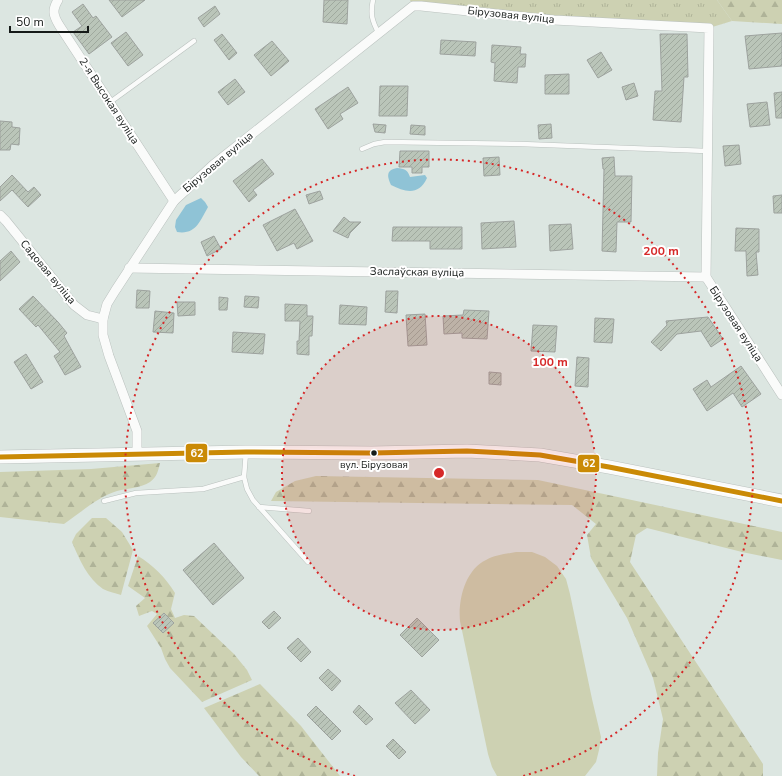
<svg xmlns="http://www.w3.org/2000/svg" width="782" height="776" viewBox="0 0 782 776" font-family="'Nunito Sans',sans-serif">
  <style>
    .grass { fill: url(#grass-tufts) }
    .forest { fill: url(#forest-firs) }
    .garden { fill: #cdd1b2 }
    .water { fill: #8fc3d6 }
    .building { fill: url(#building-hatch); stroke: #9da29e }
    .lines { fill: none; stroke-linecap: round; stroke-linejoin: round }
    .lane-casing { stroke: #bac1be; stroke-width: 5.5 }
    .street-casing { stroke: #bac1be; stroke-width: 10 }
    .secondary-casing { stroke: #bac1be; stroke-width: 14 }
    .lane { stroke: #fafbfa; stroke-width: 4.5 }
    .street { stroke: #fafbfa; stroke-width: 9 }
    .secondary { stroke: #fafbfa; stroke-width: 13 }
    .bus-1-casing { stroke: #fff; stroke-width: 8 }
    .bus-1 { stroke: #ca8a05; stroke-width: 5 }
    .ring { fill: none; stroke: #d62828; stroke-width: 2; stroke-dasharray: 2 4 }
    .bus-dot { fill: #151a18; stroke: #fff; stroke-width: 1.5 }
    .labels { text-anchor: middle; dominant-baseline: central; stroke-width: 4; stroke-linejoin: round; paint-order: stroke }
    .bus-label { font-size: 10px; fill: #151a18; stroke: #fff }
    .street-label { font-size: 11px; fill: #151a18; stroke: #fff }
    .centre { fill: #d62828; stroke: #fff; stroke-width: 2 }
    .ring-label { font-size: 12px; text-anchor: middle; font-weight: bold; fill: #d62828; stroke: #fff; stroke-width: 4; stroke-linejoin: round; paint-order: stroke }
    .line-badge { stroke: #fff; stroke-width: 1.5 }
    .badge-label { font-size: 11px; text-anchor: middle; font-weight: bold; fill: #fff }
  </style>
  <defs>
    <pattern id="grass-tufts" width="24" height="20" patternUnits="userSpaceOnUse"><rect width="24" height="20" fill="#cdd1b2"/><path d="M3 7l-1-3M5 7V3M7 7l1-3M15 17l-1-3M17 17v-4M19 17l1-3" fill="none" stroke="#afb398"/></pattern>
    <pattern id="forest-firs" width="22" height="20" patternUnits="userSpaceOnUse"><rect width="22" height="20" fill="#cdd1b2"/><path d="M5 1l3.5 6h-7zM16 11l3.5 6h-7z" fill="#afb398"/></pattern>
    <pattern id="building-hatch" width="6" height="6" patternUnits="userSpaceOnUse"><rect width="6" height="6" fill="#bac5b9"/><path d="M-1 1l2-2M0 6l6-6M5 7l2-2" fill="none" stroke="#9fa99e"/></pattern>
  </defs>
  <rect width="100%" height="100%" fill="#dce6e1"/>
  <!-- grass -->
  <polygon class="grass" points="410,0 717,0 732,21 709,28 413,6"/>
  <!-- forest -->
  <g class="forest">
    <polygon points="717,0 782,0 782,24 732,21"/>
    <path d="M160,463C158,471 157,477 150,482C141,488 128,488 117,491C99,496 80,513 64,524L0,517V472L91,469Z"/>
    <polygon points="316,476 538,480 782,532 782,560 742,552 647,528 636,535 630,562 763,764 763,776 657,776 658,753 663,719 653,678 627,618 591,558 587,535 596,524 572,505 271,501 276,492 295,481"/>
    <path d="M92,518H106L122,532L133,550L121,595C116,593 109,592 103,589C88,579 79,559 72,542L76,534Z"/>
    <path d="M138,556C153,565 166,578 175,593L171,609L175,618L184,615L194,616L234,654L247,670L252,680L202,702L170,668L165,659L161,648L147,626L157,614L152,611L139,616L136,606L145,598L128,586Z"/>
    <polygon points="260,684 301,726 340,776 259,776 241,757 204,708"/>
  </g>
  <!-- garden -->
  <path class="garden" d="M516,552H532L545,557L557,566L566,579L570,594L592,699L601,737L599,750L596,762L585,776H497L492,767L488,754L460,621C458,600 465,570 486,560C495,555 506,554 516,552Z"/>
  <!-- water -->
  <g class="water">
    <path d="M397,168C405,169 407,169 410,177L425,175L427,178C419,196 405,192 391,185C387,176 386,170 397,168Z"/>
    <path d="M201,198L205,202L208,207C200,221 196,235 177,232L175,227L176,220L186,205Z"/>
  </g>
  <!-- building -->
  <g class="building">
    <polygon points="109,0 145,0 122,17"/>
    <polygon points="324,0 348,0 347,24 323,22"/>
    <polygon points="83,4 93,18 96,16 112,37 89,54 73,32 82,26 72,12"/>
    <polygon points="215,6 220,14 204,27 198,18"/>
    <polygon points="126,32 143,55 128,66 111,43"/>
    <polygon points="782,33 782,66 749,69 745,36"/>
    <polygon points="222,34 237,53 229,60 214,40"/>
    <polygon points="660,34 687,34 688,77 684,77 681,122 653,120 655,91 662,91"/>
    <polygon points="441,40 476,42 475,56 440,54"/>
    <polygon points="272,41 289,61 271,76 254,55"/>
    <polygon points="492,45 521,47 520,54 526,54 525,67 518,67 517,83 494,81 495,63 491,62"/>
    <polygon points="601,52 612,70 598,78 587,60"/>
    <polygon points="569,74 569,94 545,94 545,75"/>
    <polygon points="235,79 245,92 228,105 218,92"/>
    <polygon points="634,83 638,96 626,100 622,87"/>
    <polygon points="380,86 408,86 407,116 379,116"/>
    <polygon points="348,87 358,103 340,114 343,119 328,129 315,109"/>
    <polygon points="782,92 782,118 776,118 774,93"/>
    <polygon points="767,102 770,125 750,127 747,104"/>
    <polygon points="0,121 12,122 12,127 20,128 19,145 11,144 10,150 0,150"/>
    <polygon points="373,124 386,125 385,133 375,132"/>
    <polygon points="551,124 552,138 539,139 538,125"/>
    <polygon points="411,125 425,126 425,135 410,134"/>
    <polygon points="739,145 741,164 725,166 723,146"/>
    <polygon points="400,151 429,151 429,167 422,167 422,173 412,173 412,167 399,167"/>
    <polygon points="499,157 500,175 484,176 483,158"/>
    <polygon points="614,157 615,176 632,176 631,222 617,222 616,252 602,251 604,169 603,169 602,158"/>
    <polygon points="262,159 274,174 253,190 257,195 249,202 233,181"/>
    <polygon points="12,175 28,192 34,187 41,195 28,207 12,190 0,201 0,187"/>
    <polygon points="320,191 323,199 309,204 306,195"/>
    <polygon points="782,195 782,213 774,213 773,196"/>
    <polygon points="295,209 313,241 297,249 294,243 277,251 263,225"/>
    <polygon points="344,217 350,222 361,222 350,233 348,238 333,231"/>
    <polygon points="514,221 516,247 482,249 481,223"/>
    <polygon points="571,224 573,249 550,251 549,225"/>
    <polygon points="393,227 462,227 462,249 430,249 430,241 392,241"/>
    <polygon points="736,228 759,229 759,252 756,252 758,275 747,276 746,251 735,251"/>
    <polygon points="214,236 221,249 207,256 201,242"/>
    <polygon points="11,251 20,262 0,281 0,261"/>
    <polygon points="137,290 150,291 149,308 136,308"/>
    <polygon points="386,291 398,291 397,313 385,312"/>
    <polygon points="33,296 58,322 67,333 64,336 81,367 65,375 54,356 60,352 38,325 36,327 19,309"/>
    <polygon points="245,296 259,297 258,308 244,307"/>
    <polygon points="219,297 228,298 227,310 219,310"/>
    <polygon points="177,302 195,302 195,315 178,316"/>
    <polygon points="285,304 307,305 307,316 313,316 312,336 309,336 309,355 297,354 297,341 299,341 300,321 285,321"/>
    <polygon points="340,305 367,307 366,325 339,324"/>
    <polygon points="464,310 489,311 487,339 462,338 462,333 444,334 443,316 463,315"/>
    <polygon points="155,311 174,313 173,333 153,332"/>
    <polygon points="425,314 427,345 408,346 406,315"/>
    <polygon points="708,317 723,339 711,347 701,331 677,334 661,351 651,342 667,325 666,321"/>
    <polygon points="595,318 614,319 612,343 594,342"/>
    <polygon points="533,325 557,326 555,352 531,351"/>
    <polygon points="233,332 265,334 263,354 232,352"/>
    <polygon points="26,354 43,382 31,389 14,362"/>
    <polygon points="577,357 589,358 588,387 575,386"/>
    <polygon points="741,366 761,394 742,407 733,393 707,411 693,389 707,380 711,387"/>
    <polygon points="489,372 501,373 501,385 489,384"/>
    <polygon points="214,543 244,578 213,605 183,570"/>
    <polygon points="274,611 281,618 269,629 262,622"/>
    <polygon points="164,613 174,623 163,633 153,623"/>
    <polygon points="417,618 439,640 422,657 400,635"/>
    <polygon points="298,638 311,652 301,662 287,648"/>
    <polygon points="328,669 341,681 332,691 319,678"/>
    <polygon points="411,690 430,710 415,724 395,703"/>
    <polygon points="359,705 373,719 366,725 353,712"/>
    <polygon points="316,706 341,731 332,740 307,715"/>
    <polygon points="393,739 406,752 399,759 386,746"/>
  </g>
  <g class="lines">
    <defs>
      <g id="lane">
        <path d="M373,0C370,14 372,21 379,34"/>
        <polyline points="109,103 194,41"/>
        <polyline points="362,149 374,144 385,142 521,144 707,151"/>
        <polyline points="246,452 244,477 247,489 253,500 308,562"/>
        <polyline points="104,501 136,493 203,489 244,477"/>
        <polyline points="259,507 309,511"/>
      </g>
      <g id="street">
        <path d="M58,0C52,10 53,15 59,25L174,201"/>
        <polyline points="0,215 6,221 74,305 87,315 103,319"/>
        <polyline points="129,268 706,277"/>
        <polyline points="137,454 137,431 109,356 103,335 103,319 107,304 115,291 174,201 213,165 413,6 421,6 554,20 709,28 706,277 782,395"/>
      </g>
      <polyline id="secondary" points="0,457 246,452 372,453 467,451 540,455 609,467 782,501"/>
    </defs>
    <!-- lane casing -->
    <use href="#lane" class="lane-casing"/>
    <!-- street casing -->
    <use href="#street" class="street-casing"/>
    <!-- secondary casing -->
    <use href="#secondary" class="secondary-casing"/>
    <!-- lane -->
    <use href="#lane" class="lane"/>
    <!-- street -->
    <use href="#street" class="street"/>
    <!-- secondary -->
    <use href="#secondary" class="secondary"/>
    <defs>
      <polyline id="bus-1" points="0,457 246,452 372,453 467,451 540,455 609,467 782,501"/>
    </defs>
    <!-- bus-1 casing -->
    <use href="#bus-1" class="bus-1-casing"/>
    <!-- bus-1 -->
    <use href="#bus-1" class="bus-1"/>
  </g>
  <!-- distance rings -->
  <circle cx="439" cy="473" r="157" fill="#d62828" fill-opacity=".12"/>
  <g class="ring">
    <circle cx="439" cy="473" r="157"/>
    <path d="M355 776A314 314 0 1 1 523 776"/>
  </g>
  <!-- markers -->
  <circle class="bus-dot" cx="374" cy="453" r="3.5"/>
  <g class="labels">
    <!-- bus labels -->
    <g class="bus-label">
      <text x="374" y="465">вул. Бірузовая</text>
    </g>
    <!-- street labels -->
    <g class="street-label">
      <text transform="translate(511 15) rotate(6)">Бірузовая вуліца</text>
      <text transform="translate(109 101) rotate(57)">2-я Высокая вуліца</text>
      <text transform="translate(218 162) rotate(-40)">Бірузовая вуліца</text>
      <text transform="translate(48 272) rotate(50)">Садовая вуліца</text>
      <text transform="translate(417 272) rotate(1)">Заслаўская вуліца</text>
      <text transform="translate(736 324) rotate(57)">Бірузовая вуліца</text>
    </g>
  </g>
  <circle cx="439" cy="473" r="6" class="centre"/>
  <g class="ring-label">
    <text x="661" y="255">200 m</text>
    <text x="550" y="366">100 m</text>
  </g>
  <g class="line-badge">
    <rect x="185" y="443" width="23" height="20" rx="4" fill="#ca8a05"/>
    <rect x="577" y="454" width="23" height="19" rx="4" fill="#ca8a05"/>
  </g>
  <g class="badge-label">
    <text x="197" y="457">62</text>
    <text x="589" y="467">62</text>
  </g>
  <!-- scale -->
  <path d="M10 26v6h78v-6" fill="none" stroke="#151a18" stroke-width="2"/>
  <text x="16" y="26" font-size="12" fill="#151a18" stroke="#ffffff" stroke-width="3" paint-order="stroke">50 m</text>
</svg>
